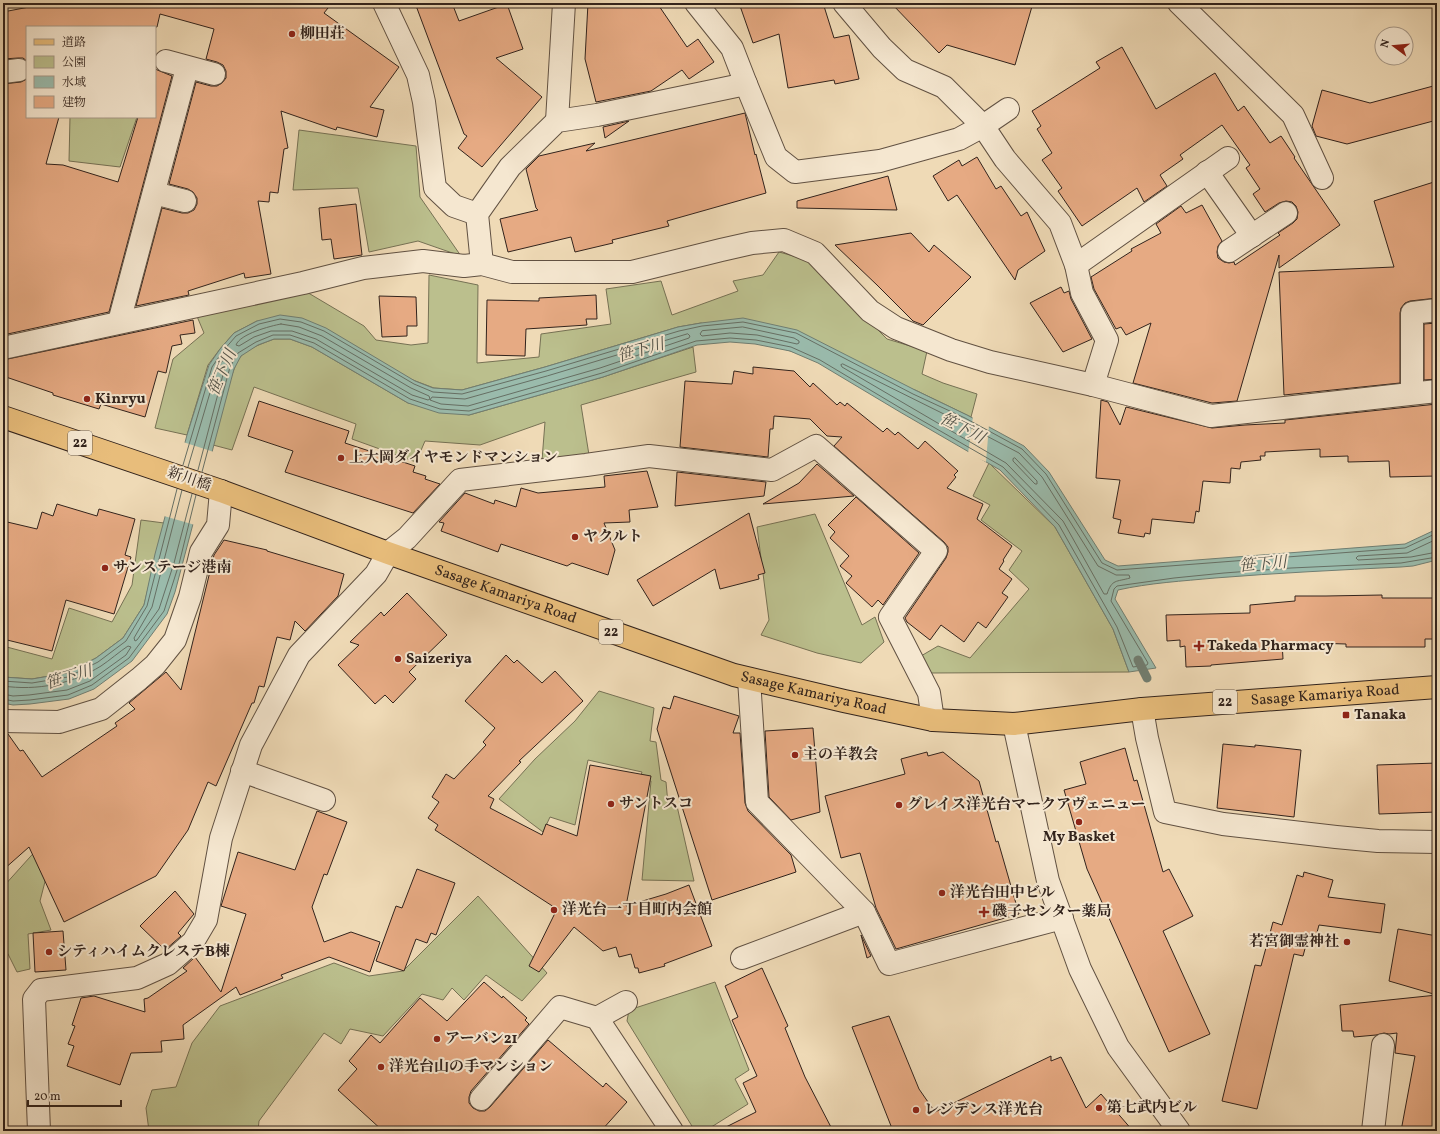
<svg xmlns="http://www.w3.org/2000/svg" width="1440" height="1134" viewBox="0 0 1440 1134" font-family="Vollkorn,'Noto Serif JP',serif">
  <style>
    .green { fill: #bbbf8d; stroke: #767154 }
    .water { fill: #9abbac; stroke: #707e72 }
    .pier { fill: #efdab6 }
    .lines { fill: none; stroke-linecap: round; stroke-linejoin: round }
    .shore { stroke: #666f64; stroke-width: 1 }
    .stream { stroke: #707e72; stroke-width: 9 }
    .building { fill: #e6aa83; stroke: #32231c }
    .minor-casing { stroke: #615142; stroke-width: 24 }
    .tertiary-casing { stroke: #615142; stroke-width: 24 }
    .primary-casing { stroke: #32231c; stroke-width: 24 }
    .minor { stroke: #f5e7d0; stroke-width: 22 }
    .tertiary { stroke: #f5e7d0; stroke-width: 22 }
    .primary { stroke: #e8bd7b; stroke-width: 22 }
    .poi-dot { fill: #8f2418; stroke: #f5e7d0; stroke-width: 1.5 }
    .labels { text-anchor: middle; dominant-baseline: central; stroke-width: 4; stroke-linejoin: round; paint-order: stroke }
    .shield { fill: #f5e7d0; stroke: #6c5e52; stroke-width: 1 }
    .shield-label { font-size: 14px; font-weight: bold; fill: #32231c }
    .poi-label { font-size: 15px; font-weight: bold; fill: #32231c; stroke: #f5e7d0; text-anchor: start }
    .street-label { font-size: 15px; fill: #32231c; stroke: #f5e7d0 }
    .water-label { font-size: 16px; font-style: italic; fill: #515147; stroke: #f5e7d0 }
  </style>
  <rect width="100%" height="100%" fill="#efdab6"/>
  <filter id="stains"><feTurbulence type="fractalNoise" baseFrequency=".005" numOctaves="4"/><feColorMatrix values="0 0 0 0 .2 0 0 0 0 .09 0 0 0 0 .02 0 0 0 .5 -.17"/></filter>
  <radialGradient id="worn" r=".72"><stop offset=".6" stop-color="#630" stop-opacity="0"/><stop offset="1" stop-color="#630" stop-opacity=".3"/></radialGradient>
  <!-- green -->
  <g class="green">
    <polygon points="70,117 137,117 120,167 69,161"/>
    <polygon points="299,130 416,146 420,197 461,256 418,241 369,252 358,188 293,190"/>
    <polygon points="779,252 808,260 887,339 927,351 922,374 943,383 977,394 971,417 915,390 701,323 678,327 545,367 462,390 434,388 257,321 234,333 220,349 208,365 187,435 155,428 173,359 204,333 196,314 305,291 364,326 376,340 411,345 428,343 429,275 478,285 477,363 539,357 541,334 611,324 606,289 661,281 672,315 738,291 733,281 763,275"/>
    <path d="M274,339H290L312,347L408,403L469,415L603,377L693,347L696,372L581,405L589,455L542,460L545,422L480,445L425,441L416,462L352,439L356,424L254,387L232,450L213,445C218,428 231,366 241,356C248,348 264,343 274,339Z"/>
    <polygon points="989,463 1055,527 1113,629 1129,672 931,673 921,656 938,646 970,658 1029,589 1009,570 1022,551 981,520 990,505 973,496"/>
    <polygon points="815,514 862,625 875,617 884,642 861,663 817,653 761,635 769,620 757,527"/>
    <polygon points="141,520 164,523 144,605 123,638 96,658 67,673 32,679 3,677 3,646 52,659 69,608 112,622 132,585"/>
    <polygon points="599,691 654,708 650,741 656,742 661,780 666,782 668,804 677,806 694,881 642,880 651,781 640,778 642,772 588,760 575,825 550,817 543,832 499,799 535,759 575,721"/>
    <polygon points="39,847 48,870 40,901 51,930 28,934 30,969 17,972 8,954 3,947 3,887"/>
    <polygon points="478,896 547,973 522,1001 486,975 464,1000 452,988 443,1000 422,994 383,1036 350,1029 341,1044 324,1033 259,1121 258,1131 149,1131 146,1108 152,1090 176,1087 192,1043 220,1006 334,963 369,976 403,971"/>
    <polygon points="715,982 749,1070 735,1079 748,1104 705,1131 695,1131 627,1021 629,1010"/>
  </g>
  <!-- water -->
  <path class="water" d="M280,315L302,318L326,328L415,381L433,388L462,390L545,367L678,327L701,323L743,318L797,330L915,390L967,415L1024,446L1049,472L1105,560L1118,566L1405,544L1437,529V560L1413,566L1401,567C1339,570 1277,573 1215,578C1183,581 1149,583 1118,590L1115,599L1156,668L1129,672L1113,629L1055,527L1000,470L900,412L818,363L790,351L755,344L730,342L697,345L603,377L469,415L439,413L408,403L312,347L290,339H274L258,345L241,356L234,369L175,592L167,614L132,661L94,689L69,699L30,704L13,705L3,703V677L32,679L67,673L96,658L123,638L144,605L155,554L187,435L209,365L220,349L234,333L257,321Z"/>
  <!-- pier -->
  <g class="pier">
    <polygon points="973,416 989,425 986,462 968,454"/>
    <polygon points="183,442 214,452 195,525 164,516"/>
  </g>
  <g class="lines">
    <!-- shore -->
    <g class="shore">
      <path d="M281,324L299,327L322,336L411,388L429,396L430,399L428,400L412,395L316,339L292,331H271L254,337L239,346L236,345C240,334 270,326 281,324Z"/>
      <polygon points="743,327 794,338 799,341 799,343 797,344 757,335 730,333 702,336 700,334 702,331"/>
      <polygon points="688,334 690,336 689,338 600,368 468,406 441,404 430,400 432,397 465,399 547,376"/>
      <path d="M843,364L962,423L1019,453L1042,477L1098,566L1116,575H1129L1130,578C1116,582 1112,579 1107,594H1104L1063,521L1006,463L842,367L841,365Z"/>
      <polygon points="1015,458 1037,481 1037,484 1035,484 1013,461 1013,459"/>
      <polyline points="183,465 212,367 223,351 236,336 259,324 280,319 301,322 324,331 414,384 433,392 462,394 546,371 679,331 702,326 743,322 796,333 913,394 965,418 1022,449 1046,474 1102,563 1117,570 1405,548 1437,533"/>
      <polyline points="188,467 217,369 227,354 229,353 230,356 225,367 198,470"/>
      <polyline points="202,472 230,367 238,353 256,342 273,335 290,335 314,343 410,399 440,409 469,411 602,373 696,341 730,338 756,340 791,347 820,360 902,409 1003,467 1059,525 1117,627 1133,667 1147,665 1148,663 1111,601 1114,589 1117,586 1174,578 1224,573 1291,568 1401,563 1437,557"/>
      <polyline points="182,490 152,607 134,638 135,641 137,640 159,609 174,563 192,494"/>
      <polyline points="1437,539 1407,553 1358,556 1356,558 1358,560 1411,557 1437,552"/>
      <polyline points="3,681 32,683 68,677 98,662 126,641 147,606 177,489"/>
      <path d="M3,686C37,691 72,684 101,666C110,660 119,652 128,646L131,647L126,655L90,681L67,690L29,695L13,696L3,694"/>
      <polyline points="3,699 13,701 30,700 68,695 92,685 129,658 164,611 179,564 196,495"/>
    </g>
    <!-- stream -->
    <polyline class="stream" points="1138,660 1147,678"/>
  </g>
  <!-- building -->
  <g class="building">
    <polygon points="50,3 332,3 324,13 399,67 370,107 384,110 377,137 337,127 336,130 281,111 288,148 284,149 278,193 270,192 269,202 258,201 271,274 245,278 244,273 188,291 189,295 136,306 162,208 182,213 188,213 194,210 197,204 197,198 193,192 188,189 169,184 196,82 211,86 217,86 222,83 226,78 226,71 223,65 217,62 206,59 214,29 160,14 157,27 27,27 27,61 23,58 18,58 3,59 3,12"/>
    <polygon points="415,3 452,3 459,21 507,4 523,49 496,58 542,97 482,167 458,148 467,136 464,134"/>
    <polygon points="588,3 657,3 687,47 698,39 714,62 689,79 682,70 651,91 596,102 585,59"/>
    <polygon points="739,3 823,3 834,38 849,35 859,79 835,84 834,80 788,88 779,34 753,43"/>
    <polygon points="891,3 1033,3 1015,65 947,45 939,53"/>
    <polygon points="1122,47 1156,109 1215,73 1238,111 1244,106 1270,143 1281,136 1295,157 1294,158 1340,225 1279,268 1279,255 1237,401 1212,403 1133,383 1151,323 1126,335 1121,327 1116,329 1094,289 1091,277 1132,251 1131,249 1161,233 1156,224 1181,206 1186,213 1202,205 1222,241 1218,246 1217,252 1218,258 1224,262 1229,263 1234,262 1235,265 1280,235 1278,233 1293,223 1297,219 1298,212 1296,206 1292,202 1286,201 1279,203 1265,212 1253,194 1260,189 1246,168 1250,165 1222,125 1180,155 1183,159 1160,175 1167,186 1144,202 1137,188 1082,226 1058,191 1062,188 1042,160 1052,153 1037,129 1041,126 1032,111 1100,68 1096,62"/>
    <polygon points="155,69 172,76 109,312 3,335 3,84 21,82 27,79 27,117 59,117 46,164 63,165 118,182 138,117 155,117"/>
    <polygon points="1437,85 1437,120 1347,144 1316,136 1312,126 1322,90 1370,103"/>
    <polygon points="745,113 755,155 756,154 766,193 667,221 669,226 612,240 613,243 575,252 571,237 508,252 500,219 538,210 536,208 526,169 539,156 595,143 586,151"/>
    <polygon points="629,121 605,138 603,127"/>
    <polygon points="977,157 996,189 1001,186 1021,216 1027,212 1045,251 1018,270 1015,280 957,195 948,201 933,176 959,160 962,166"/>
    <polygon points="888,176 897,210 797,208 797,201"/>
    <polygon points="1437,181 1437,298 1410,301 1405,303 1401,308 1400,313 1400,383 1284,395 1279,272 1394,267 1374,201"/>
    <polygon points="356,204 362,255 334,259 331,239 322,240 319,208"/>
    <polygon points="911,233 929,252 934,245 971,277 923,325 913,321 877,285 835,245"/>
    <polygon points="1061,287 1064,293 1069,291 1071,299 1092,339 1063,352 1030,303"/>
    <polygon points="596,295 597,319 586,319 587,325 526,329 525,356 486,355 487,300 539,301 539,298"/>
    <polygon points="379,296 416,297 417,326 407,326 407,336 382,337"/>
    <polygon points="193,320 195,333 180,335 182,344 172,346 166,373 158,371 145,417 101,404 99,409 53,395 53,393 3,376 3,360"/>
    <polygon points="1437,323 1437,379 1424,380 1424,324"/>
    <polygon points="753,367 794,371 810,387 813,383 837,405 840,402 845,406 847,403 883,432 887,428 895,435 898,432 918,449 925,441 958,471 954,475 956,477 947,488 983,504 977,519 1012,546 1003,560 1004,561 999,569 1012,579 1002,593 1008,597 986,628 978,622 964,642 941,625 930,640 907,622 905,618 946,558 948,552 948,547 944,542 834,446 842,437 827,436 810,419 774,416 773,429 770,429 768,457 680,447 685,381 732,384 734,371 753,374"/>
    <polygon points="1101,400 1108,402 1120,425 1126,407 1212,428 1245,425 1285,423 1285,420 1437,404 1437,476 1390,477 1389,461 1348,462 1348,456 1320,457 1320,449 1265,452 1265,456 1260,456 1261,460 1241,462 1240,469 1231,468 1230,483 1203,481 1199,512 1196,511 1194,523 1152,519 1150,534 1145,533 1144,537 1118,533 1121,520 1113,518 1120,480 1096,478"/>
    <polygon points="259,401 349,431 345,443 415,466 413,472 426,476 425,479 440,484 413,513 285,472 293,451 248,436"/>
    <polygon points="817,464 854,496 763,504 799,483"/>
    <polygon points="647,471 658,507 629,510 630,522 604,523 615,550 608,575 572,563 567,566 501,544 498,552 441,531 444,523 439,522 465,493 494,504 495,500 516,507 521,488 538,493 605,487 604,476"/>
    <polygon points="677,472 766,482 764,496 675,506"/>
    <polygon points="856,497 919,553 883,605 878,600 872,607 846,583 852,576 840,566 849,556 830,538 835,532 828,525"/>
    <polygon points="57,504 97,516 99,509 135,519 125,555 131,557 114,614 66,600 52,651 3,639 3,521 37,529 42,512 53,516"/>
    <polygon points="749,513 765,573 758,575 759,579 720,589 715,569 653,606 637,580"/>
    <polygon points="224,540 267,550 267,551 344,574 338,596 305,631 295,621 290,640 277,637 264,687 259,686 254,703 252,703 216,786 208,782 188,830 156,876 64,922 29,847 3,870 3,734 8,734 20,751 23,750 42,777 117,726 115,723 135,709 129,703 166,672 181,690 214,555"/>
    <polygon points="407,593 447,635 409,672 416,679 393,703 385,695 375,704 338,665 359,645 350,642 381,612 384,616"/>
    <polygon points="1382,595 1382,598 1437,598 1437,639 1425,639 1425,647 1346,647 1346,644 1282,642 1283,659 1211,665 1211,666 1186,667 1185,646 1180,647 1180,640 1167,641 1166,615 1250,613 1250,605 1295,601 1295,596 1326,596"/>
    <polygon points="506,655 514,663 517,660 542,683 555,671 583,701 519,761 521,762 488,796 494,799 490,808 542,835 546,824 577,836 590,765 651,776 626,906 666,894 689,885 712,946 664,964 665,966 639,973 638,968 635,968 631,954 619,957 616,947 603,951 574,927 539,972 529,966 557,909 435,830 438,825 428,818 439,802 432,797 446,774 454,779 486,745 483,742 495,728 465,701"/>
    <polygon points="674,696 739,716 733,733 740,733 745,803 748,811 791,855 796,872 712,900 657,729 663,707 670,709"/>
    <polygon points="813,728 820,812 791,820 769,797 765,731"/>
    <polygon points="1223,744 1255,747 1255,745 1301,750 1294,817 1217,808"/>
    <polygon points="1125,748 1134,781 1137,780 1163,872 1169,869 1193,916 1163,931 1210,1034 1169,1052 1087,869 1064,790 1086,784 1080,762"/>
    <polygon points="927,752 928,756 943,752 979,781 996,842 998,841 1019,914 896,949 876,908 860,853 841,858 825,796 905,774 901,759"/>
    <polygon points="1437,763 1437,812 1379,814 1377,765"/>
    <polygon points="317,811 347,822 327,875 324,874 312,907 324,942 351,932 380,942 370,972 329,957 281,975 283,978 240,995 236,987 183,1025 184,1039 161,1041 162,1052 131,1053 120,1085 67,1066 74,1046 68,1044 75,1026 72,1025 81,998 94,996 145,1012 144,999 148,998 187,971 183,968 195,957 221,992 246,914 221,906 238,852 295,870"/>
    <polygon points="417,869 455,883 436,935 431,933 427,943 416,939 404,971 376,961 396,906 402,908"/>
    <polygon points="1304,872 1333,880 1328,897 1385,904 1381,933 1319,925 1316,936 1309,934 1303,956 1294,954 1257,1109 1222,1101 1255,965 1261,966 1273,922 1282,925 1297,875 1303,877"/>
    <polygon points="175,891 194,914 178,933 181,936 165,950 140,926"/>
    <polygon points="1398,929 1437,936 1437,995 1389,981"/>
    <polygon points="63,931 66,970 35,972 33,933"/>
    <polygon points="861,935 871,956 867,958"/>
    <polygon points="762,968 788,1026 785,1028 805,1077 833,1131 718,1131 756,1112 743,1083 757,1076 732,1020 738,1017 725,986"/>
    <polygon points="484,982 502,998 503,996 527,1018 525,1020 529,1024 471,1091 469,1097 469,1103 473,1108 479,1111 485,1111 490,1107 548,1040 603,1087 606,1083 627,1102 601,1131 383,1131 338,1090 357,1069 349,1061 371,1035 380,1043 420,998 447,1021"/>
    <polygon points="1437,995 1437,1131 1401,1131 1415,1056 1395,1053 1397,1033 1389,1034 1384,1033 1376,1035 1354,1037 1353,1031 1342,1031 1340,1005"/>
    <polygon points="889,1016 919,1089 935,1112 1051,1056 1051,1061 1061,1057 1086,1108 1101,1094 1133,1131 893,1131 852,1027"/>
  </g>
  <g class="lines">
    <defs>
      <g id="minor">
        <polyline points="384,3 418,75 424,102 435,188 454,206 477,214"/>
        <polyline points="696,3 732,48 746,84 776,157 795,172 880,161 959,139 983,126 1008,109"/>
        <polyline points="844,3 882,48 905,70 944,87 983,126 1005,159 1060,223 1076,265 1082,293 1107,340 1093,385"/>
        <polyline points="1179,3 1293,115 1322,178"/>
        <polyline points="166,61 214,74"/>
        <polyline points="3,72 19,70"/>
        <polyline points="557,121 564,3"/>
        <polyline points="1207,172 1252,236"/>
        <polyline points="154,193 185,201"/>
        <polyline points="1229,251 1286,213"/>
        <polyline points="482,264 477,214 510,167 557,121 597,115 746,84"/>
        <polyline points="1076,265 1228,158"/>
        <polyline points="119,322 187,68"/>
        <polyline points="3,348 303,283 363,268 423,261 464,266 482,264 512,272 632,272 721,250 752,243 784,240 815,253 870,311 896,328 951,350 990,362 1093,385 1211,416 1437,391"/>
        <polyline points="1412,393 1412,313 1437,310"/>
        <polyline points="749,679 757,802 864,912 889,964 1062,918"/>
        <polyline points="1142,709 1147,738 1165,812 1223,824 1336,837 1378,841 1437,842"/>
        <polyline points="3,721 59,722 101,709 139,679 155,665 175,640 190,597 201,552 218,525 221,491"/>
        <polyline points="242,771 324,800"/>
        <polyline points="742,958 864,912"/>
        <polyline points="597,1018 626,1002"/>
        <polyline points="481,1099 560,1007 597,1018 672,1131"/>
        <polyline points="39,1131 34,999 41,990 137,978 168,964 193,942 206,920 221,838 251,745 299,655 376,574 388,553 407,538 460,480 586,465 649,456 772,470 816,446 936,551 890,617 929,693 933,720"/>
        <polyline points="1373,1131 1383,1045"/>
      </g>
      <polyline id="tertiary" points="1014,724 1048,881 1080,969 1118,1047 1179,1131"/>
      <g id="primary">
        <path id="s1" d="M3,417L221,491L388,553L734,675L844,701L933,720L1014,724L1142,709L1437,687"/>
      </g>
    </defs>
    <!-- minor casing -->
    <use href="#minor" class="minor-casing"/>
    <!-- tertiary casing -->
    <use href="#tertiary" class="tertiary-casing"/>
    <!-- primary casing -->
    <use href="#primary" class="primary-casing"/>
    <!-- minor -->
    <use href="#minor" class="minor"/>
    <!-- tertiary -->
    <use href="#tertiary" class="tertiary"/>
    <!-- primary -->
    <use href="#primary" class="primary"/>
  </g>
  <!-- markers -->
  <g class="poi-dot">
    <circle cx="292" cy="34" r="4"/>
    <circle cx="87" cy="399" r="4"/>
    <circle cx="341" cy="458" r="4"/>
    <circle cx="575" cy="537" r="4"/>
    <circle cx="105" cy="568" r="4"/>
    <path d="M1197 640h4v4h4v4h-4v4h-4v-4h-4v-4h4z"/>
    <circle cx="398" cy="659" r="4"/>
    <rect x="1342" y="711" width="8" height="8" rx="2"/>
    <circle cx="795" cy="755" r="4"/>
    <circle cx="611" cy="804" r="4"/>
    <circle cx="899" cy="805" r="4"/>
    <circle cx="1079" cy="822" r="4"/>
    <circle cx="942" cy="893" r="4"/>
    <circle cx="554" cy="910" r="4"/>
    <path d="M982 906h4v4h4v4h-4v4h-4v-4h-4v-4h4z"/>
    <circle cx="1347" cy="942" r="4"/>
    <circle cx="49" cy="952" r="4"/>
    <circle cx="437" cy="1039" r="4"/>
    <circle cx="381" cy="1067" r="4"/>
    <circle cx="1099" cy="1108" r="4"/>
    <circle cx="916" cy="1110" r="4"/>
  </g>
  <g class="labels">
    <!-- shield labels -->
    <g class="shield">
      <rect x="68" y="431" width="24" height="24" rx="3"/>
      <rect x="599" y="620" width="24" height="24" rx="3"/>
      <rect x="1213" y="690" width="24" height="24" rx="3"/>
    </g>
    <g class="shield-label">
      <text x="80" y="443">22</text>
      <text x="611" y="632">22</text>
      <text x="1225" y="702">22</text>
    </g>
    <!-- poi labels -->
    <g class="poi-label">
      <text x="300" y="34">柳田荘</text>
      <text x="95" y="399">Kinryu</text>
      <text x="349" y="458">上大岡ダイヤモンドマンション</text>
      <text x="583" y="537">ヤクルト</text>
      <text x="113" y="568">サンステージ港南</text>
      <text x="1207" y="646">Takeda Pharmacy</text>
      <text x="406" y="659">Saizeriya</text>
      <text x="1354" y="715">Tanaka</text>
      <text x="803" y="755">主の羊教会</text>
      <text x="619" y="804">サントスコ</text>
      <text x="907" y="805">グレイス洋光台マークアヴェニュー</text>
      <text x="1079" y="837" text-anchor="middle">My Basket</text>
      <text x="950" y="893">洋光台田中ビル</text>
      <text x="562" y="910">洋光台一丁目町内会館</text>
      <text x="992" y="912">磯子センター薬局</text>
      <text x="1339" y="942" text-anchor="end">若宮御霊神社</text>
      <text x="57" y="952">シティハイムクレステB棟</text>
      <text x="445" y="1039">アーバン21</text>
      <text x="389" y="1067">洋光台山の手マンション</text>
      <text x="1107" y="1108">第七武内ビル</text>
      <text x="924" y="1110">レジデンス洋光台</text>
    </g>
    <!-- street labels -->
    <g class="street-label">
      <text transform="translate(189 480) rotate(19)">新川橋</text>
      <text stroke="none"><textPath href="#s1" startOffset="533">Sasage Kamariya Road</textPath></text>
      <text stroke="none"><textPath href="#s1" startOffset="857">Sasage Kamariya Road</textPath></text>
      <text stroke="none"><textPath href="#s1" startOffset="1373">Sasage Kamariya Road</textPath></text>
    </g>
    <!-- water labels -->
    <g class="water-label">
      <text transform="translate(641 351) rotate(-16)">笹下川</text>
      <text transform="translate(223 373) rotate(-67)">笹下川</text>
      <text transform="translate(962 429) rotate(27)">笹下川</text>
      <text transform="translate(1263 565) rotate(-5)">笹下川</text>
      <text transform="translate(69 678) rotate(-17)">笹下川</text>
    </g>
  </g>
  <!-- margin -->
  <rect width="1440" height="1134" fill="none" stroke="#efdab6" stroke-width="16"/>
  <rect x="4" y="4" width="1432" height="1126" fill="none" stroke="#32231c" stroke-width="2"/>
  <rect x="8" y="8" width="1424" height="1118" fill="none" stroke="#32231c"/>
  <!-- legend -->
  <rect x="26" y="26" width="130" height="92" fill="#f5e7d0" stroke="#a79988"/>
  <rect x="34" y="39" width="20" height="6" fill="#e8bd7b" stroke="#a79988"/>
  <text x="62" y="46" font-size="12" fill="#32231c">道路</text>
  <rect x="34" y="56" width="20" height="12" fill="#bbbf8d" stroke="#a79988"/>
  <text x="62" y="66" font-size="12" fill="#32231c">公園</text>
  <rect x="34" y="76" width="20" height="12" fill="#9abbac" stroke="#a79988"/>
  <text x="62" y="86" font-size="12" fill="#32231c">水域</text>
  <rect x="34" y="96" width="20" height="12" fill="#e6aa83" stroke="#a79988"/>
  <text x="62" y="106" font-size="12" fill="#32231c">建物</text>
  <!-- north arrow -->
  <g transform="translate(1394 46) rotate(286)"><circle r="19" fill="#f5e7d0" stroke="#a79988"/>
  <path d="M0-3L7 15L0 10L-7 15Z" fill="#8f2418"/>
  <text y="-6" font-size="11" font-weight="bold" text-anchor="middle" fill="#32231c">N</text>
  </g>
  <!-- scale -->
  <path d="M28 1100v6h93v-6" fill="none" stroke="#32231c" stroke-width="2"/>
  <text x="34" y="1100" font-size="12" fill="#32231c" stroke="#f5e7d0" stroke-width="3" paint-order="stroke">20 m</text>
  <rect width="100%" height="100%" filter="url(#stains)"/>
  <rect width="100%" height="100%" fill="url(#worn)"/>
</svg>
